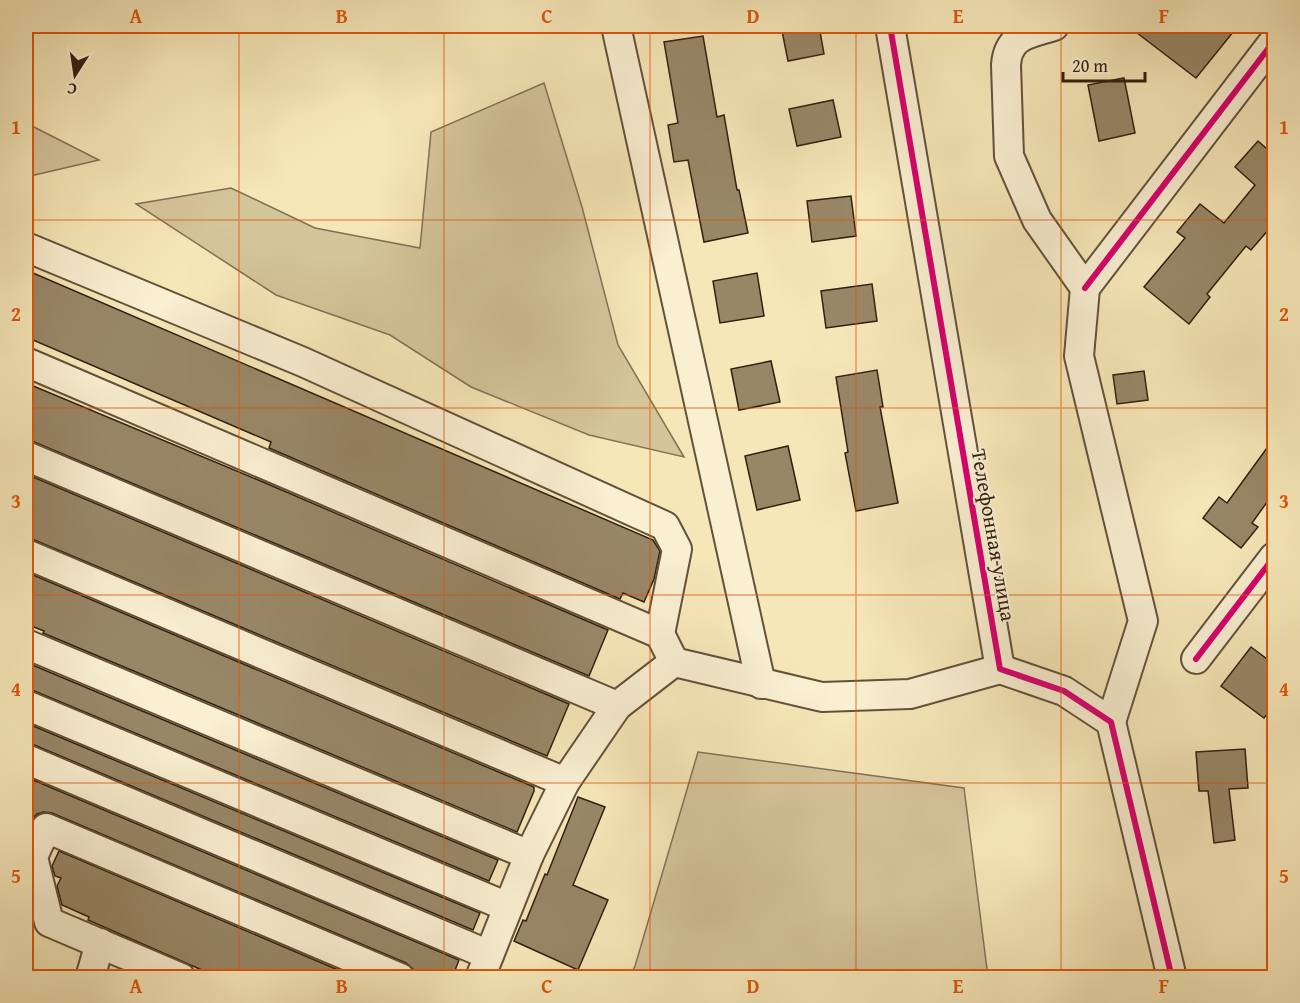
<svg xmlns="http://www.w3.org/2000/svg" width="1300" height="1003" viewBox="0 0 1300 1003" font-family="'Gentium Book Plus',serif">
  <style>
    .green { fill: #d5c59b; stroke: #847256; stroke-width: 1.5 }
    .building { fill: #988767; stroke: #331f10; stroke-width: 1.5 }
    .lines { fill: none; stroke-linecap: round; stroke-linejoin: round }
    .minor-casing { stroke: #64513a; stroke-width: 32 }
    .minor { stroke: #f9efd1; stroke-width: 28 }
    .cycleway-casing { stroke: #f9efd1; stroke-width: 10 }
    .cycleway { stroke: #d6006c; stroke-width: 6 }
    .grid { fill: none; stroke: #df560c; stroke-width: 1.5; stroke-opacity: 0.55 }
    .labels { text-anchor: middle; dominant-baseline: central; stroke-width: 4.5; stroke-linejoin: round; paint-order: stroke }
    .street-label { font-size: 21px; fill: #331f10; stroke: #f9efd1 }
    .neatline { fill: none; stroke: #df560c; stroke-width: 2 }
    .grid-label { font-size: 20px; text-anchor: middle; font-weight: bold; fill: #df560c }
  </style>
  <rect width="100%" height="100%" fill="#f6e7b8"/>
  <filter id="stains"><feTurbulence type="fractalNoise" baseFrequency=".00333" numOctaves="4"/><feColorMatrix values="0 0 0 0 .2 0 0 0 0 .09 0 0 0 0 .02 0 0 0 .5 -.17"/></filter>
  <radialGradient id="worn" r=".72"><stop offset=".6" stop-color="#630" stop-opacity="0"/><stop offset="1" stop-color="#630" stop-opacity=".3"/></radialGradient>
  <!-- green -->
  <g class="green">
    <polygon points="544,83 582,207 618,345 684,457 589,435 471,387 390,335 276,295 136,204 231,188 315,228 420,248 431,132"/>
    <polygon points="26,123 99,160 26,177"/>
    <polygon points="698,752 964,788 988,977 629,977 635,966"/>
  </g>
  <!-- building -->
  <g class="building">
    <polygon points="781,26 819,26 824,54 788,61"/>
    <polygon points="1128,26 1238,26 1196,78"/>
    <polygon points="703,36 717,117 724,115 737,190 739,190 748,233 704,242 688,160 674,162 668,125 678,123 664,42"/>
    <polygon points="1124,78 1135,133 1099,141 1088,85"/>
    <polygon points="833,100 841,137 797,146 789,109"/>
    <polygon points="1258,141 1275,156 1275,222 1251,250 1246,246 1207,294 1210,297 1189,324 1144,287 1185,238 1177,232 1200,204 1224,223 1255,185 1235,167"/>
    <polygon points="851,196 856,236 812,242 807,201"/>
    <polygon points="26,270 653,540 660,551 654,579 644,602 623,593 620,599 269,448 271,442 26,337"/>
    <polygon points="757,273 764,316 720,323 713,281"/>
    <polygon points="872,284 877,321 826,328 821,291"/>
    <polygon points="771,361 780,402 739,410 731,369"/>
    <polygon points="877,370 883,407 880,407 898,503 856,511 845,453 848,452 836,377"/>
    <polygon points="1144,371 1148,400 1117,404 1113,375"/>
    <polygon points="26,383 256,479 608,630 589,676 32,441 26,440"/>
    <polygon points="1275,437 1275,491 1252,523 1258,527 1241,548 1203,518 1219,497 1227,503"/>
    <polygon points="788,446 800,500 757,510 745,456"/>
    <polygon points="26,474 569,704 547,756 32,539 26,538"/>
    <polygon points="26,572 534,787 534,791 517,832 43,633 44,631 26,624"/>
    <polygon points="1251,647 1275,665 1275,704 1264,718 1221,686"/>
    <polygon points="30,664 498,860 489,881 32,690 26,689 26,674"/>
    <polygon points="26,723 480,913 473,930 32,744 26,743"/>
    <polygon points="1245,749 1248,788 1229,789 1235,840 1214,843 1208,791 1199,791 1196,752"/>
    <polygon points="26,777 459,960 452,978 416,978 413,969 406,963 52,813 44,812 37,814 31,820 26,818"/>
    <polygon points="578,797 605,807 573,885 608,900 578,970 514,941 523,920 526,921 545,874 547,875"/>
    <polygon points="59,851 357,978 220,978 88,920 89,917 62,905 57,886 61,878 55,876 52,866"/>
  </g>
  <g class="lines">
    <defs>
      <g id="minor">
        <polyline points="616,26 761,684"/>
        <polyline points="890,26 1000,669"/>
        <path d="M1054,26C1029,34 1008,35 1006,65L1009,156L1037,220L1085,288L1079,356L1143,621L1111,722"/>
        <polyline points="26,247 303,362 665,526 677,549 660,634"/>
        <polyline points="1085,288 1274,41"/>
        <polyline points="26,362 660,634 674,662"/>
        <polyline points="26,456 617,706"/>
        <polyline points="26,554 565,782"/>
        <polyline points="26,644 529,855"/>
        <polyline points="1196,659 1274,557"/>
        <polyline points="1000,669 1064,691 1111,722 1172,978"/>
        <polyline points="26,705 508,907"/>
        <polyline points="26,759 489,955"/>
        <polyline points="90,978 100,943"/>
        <polyline points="181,978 49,922 33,857 46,828 400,978"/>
        <polyline points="480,978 529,855 565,782 617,706 674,662 822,697 910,694 1000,669"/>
      </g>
    </defs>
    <!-- minor casing -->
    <use href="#minor" class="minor-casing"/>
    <!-- minor -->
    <use href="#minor" class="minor"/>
    <defs>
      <g id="cycleway">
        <polyline points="890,26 1000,669 1064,691 1111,722 1172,978"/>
        <polyline points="1085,288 1274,41"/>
        <polyline points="1196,659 1274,557"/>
      </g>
    </defs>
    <!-- cycleway casing -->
    <use href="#cycleway" class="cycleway-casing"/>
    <!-- cycleway -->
    <use href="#cycleway" class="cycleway"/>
  </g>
  <!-- grid -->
  <path class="grid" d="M239,26V978M444,26V978M650,26V978M856,26V978M1061,26V978M26,220H1274M26,408H1274M26,595H1274M26,783H1274"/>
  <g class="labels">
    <!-- street labels -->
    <g class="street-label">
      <text transform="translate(994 535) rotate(80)">Телефонная улица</text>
    </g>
  </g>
  <!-- margin -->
  <rect width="1300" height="1003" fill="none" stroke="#f6e7b8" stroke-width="66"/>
  <!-- north arrow -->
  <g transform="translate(75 75) rotate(192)" stroke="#f9efd1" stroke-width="4.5" paint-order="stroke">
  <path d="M0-4.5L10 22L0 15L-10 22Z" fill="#331f10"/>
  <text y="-9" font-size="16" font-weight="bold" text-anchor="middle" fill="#331f10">С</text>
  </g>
  <!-- scale -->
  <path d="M1063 72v9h82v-9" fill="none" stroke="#331f10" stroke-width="3"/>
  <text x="1072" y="72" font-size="18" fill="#331f10" stroke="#f9efd1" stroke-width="4.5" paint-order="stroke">20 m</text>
  <rect x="33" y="33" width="1234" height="937" class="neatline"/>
  <g class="grid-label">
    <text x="136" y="23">A</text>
    <text x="342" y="23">B</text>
    <text x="547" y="23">C</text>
    <text x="753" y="23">D</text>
    <text x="958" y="23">E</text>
    <text x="1164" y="23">F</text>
    <text x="16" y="134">1</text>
    <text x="1284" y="134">1</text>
    <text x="16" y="321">2</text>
    <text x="1284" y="321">2</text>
    <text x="16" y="508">3</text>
    <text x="1284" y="508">3</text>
    <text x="16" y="696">4</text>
    <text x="1284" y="696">4</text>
    <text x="16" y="883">5</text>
    <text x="1284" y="883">5</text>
    <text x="136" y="993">A</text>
    <text x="342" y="993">B</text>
    <text x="547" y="993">C</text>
    <text x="753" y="993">D</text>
    <text x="958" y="993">E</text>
    <text x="1164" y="993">F</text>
  </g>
  <rect width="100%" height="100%" filter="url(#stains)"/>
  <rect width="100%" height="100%" fill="url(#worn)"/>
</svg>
